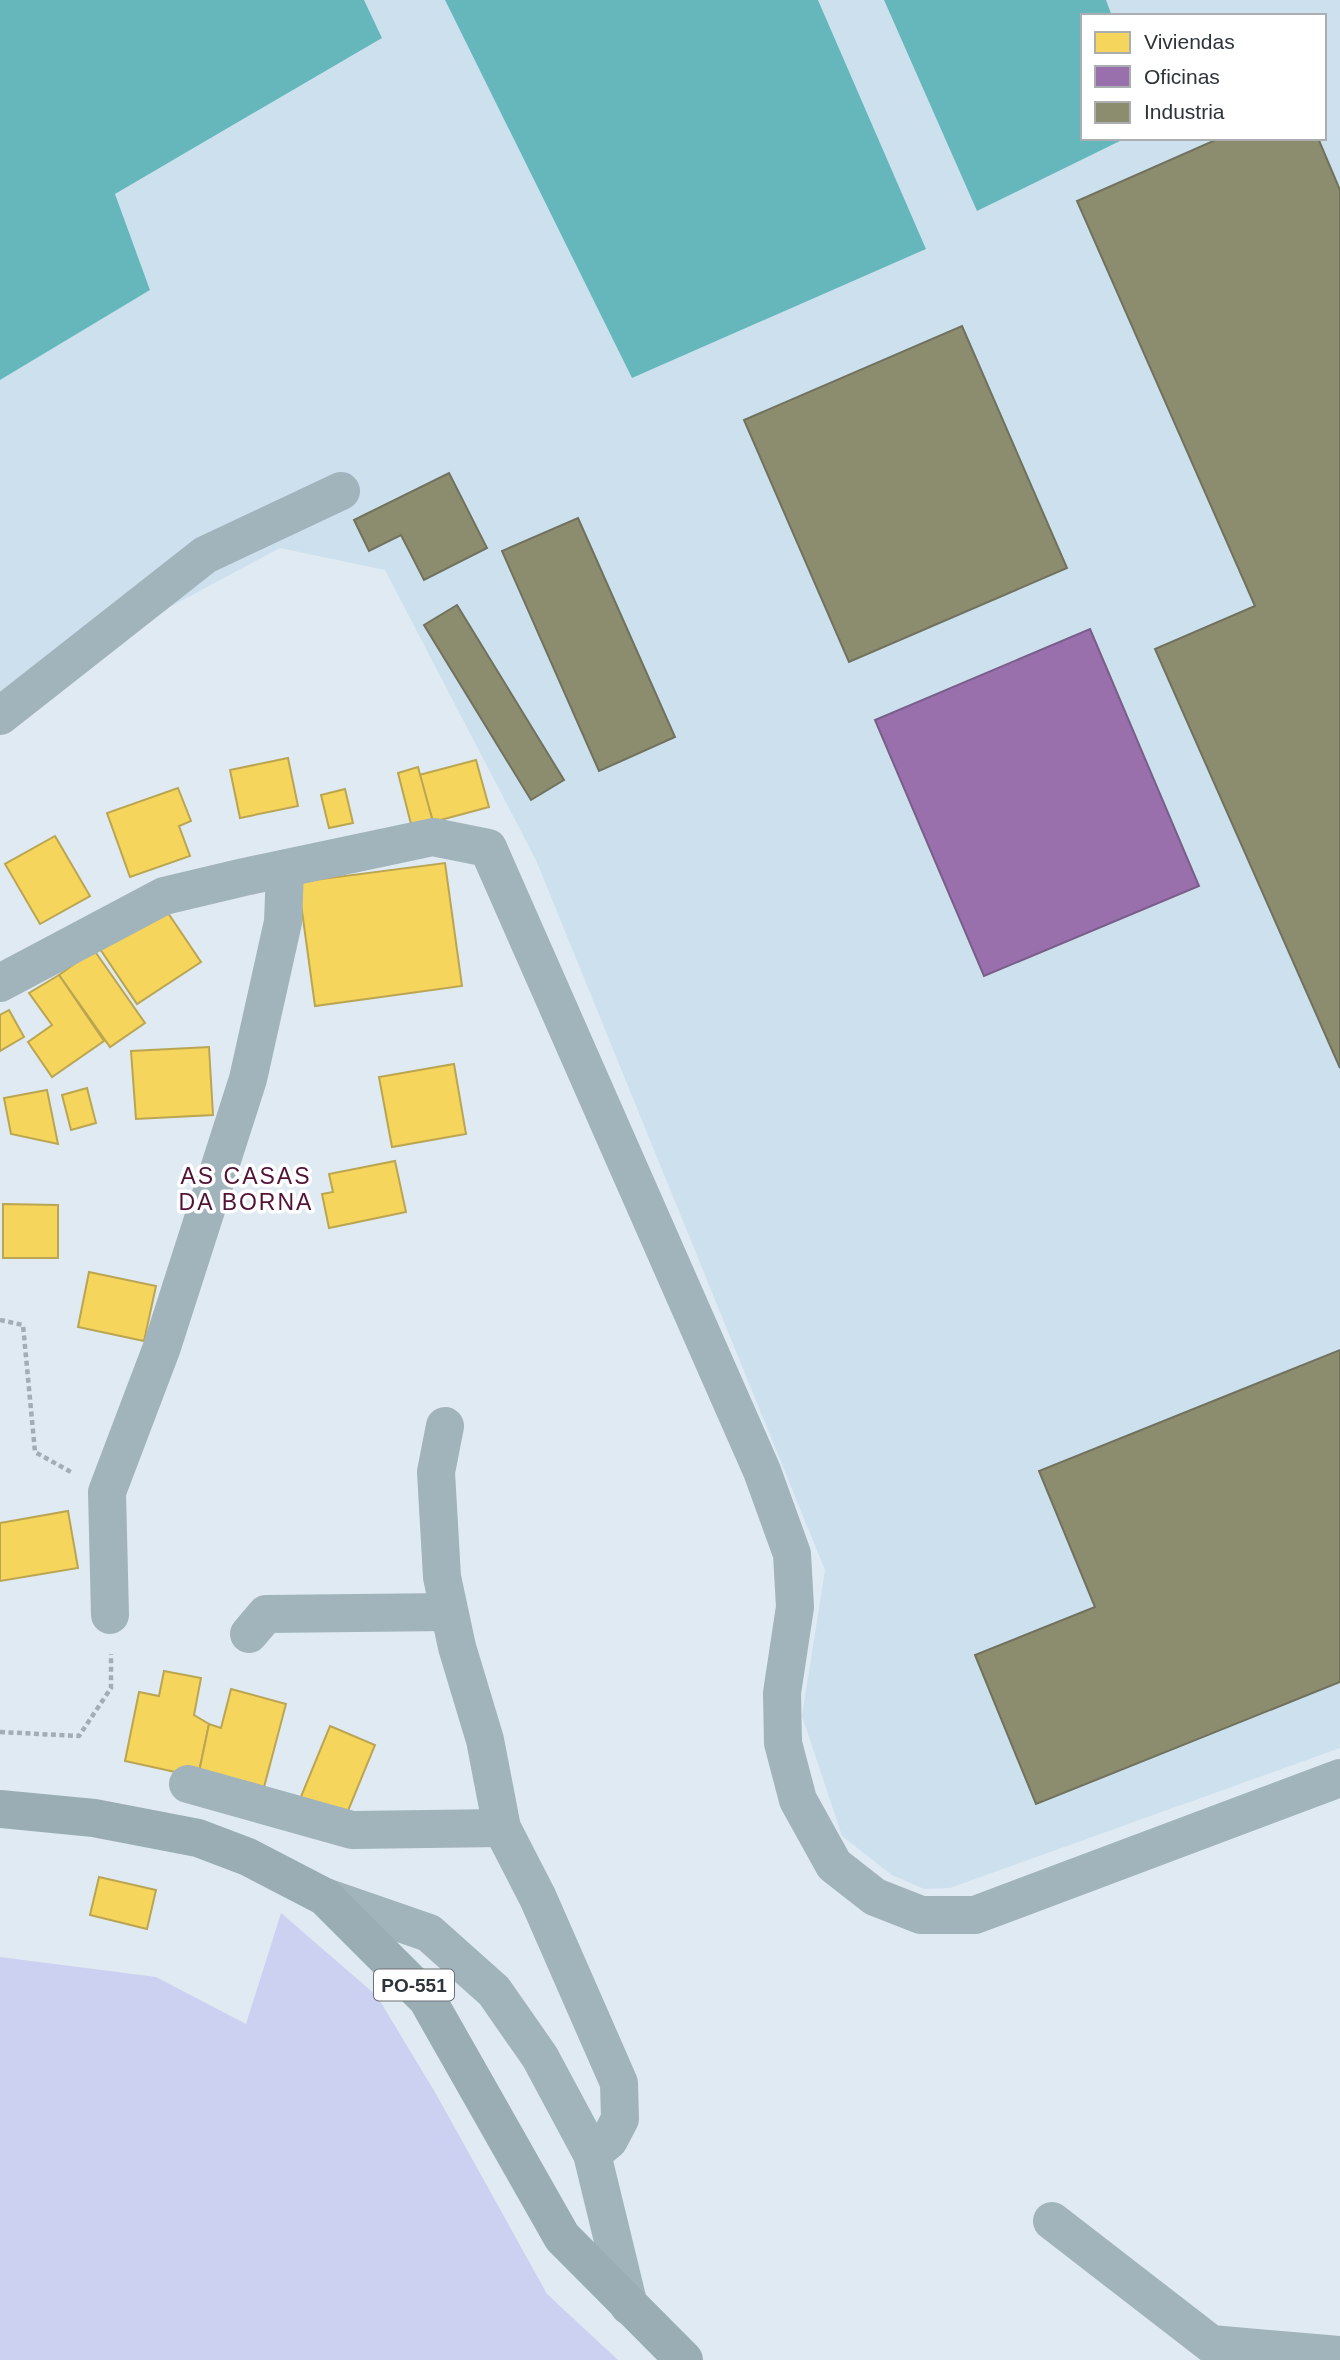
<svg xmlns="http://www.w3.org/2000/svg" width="1340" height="2360" viewBox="0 0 1340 2360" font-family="Arial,sans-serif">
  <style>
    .built { fill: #cde0ee }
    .green { fill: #ccd0f1 }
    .water { fill: #66b7bc }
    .homes { fill: #f6d55c; stroke: #baa552; stroke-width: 2 }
    .offices { fill: #9970ab; stroke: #795e89; stroke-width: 2 }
    .industry { fill: #8c8c6e; stroke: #70725e; stroke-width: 2 }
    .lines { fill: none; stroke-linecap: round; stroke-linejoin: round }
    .path { stroke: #a1aeb5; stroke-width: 4.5; stroke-dasharray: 5 3.5; stroke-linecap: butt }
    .minor { stroke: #a1b3bb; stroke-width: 38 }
    .major { stroke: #9aadb4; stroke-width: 38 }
    .labels { text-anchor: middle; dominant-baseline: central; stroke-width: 7; stroke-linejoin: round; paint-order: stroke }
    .shield { fill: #fff; stroke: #6c7175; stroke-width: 2 }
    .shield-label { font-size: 19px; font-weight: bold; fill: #2d343a }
    .neighbourhood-label { font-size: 23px; letter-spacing: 2px; fill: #511235; stroke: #fff }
  </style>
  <rect width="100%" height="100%" fill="#e0eaf2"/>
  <!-- built -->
  <polygon class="built" points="364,0 445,0 632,378 926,249 818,0 884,0 977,211 1126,138 1324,138 1324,16 1112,16 1106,0 1340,0 1340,1748 950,1888 924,1889 892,1875 842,1836 802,1716 825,1570 536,860 385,570 280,548 0,698 0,380 150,290 115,194 382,38"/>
  <!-- green -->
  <polygon class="green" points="281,1913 377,1996 436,2094 547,2294 618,2360 0,2360 0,1957 156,1977 246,2024"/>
  <!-- water -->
  <g class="water">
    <polygon points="0,0 364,0 382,38 115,194 150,290 0,380"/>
    <polygon points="445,0 818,0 926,249 632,378"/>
    <polygon points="884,0 1106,0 1112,16 1083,16 1083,138 1126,138 977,211"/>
  </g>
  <!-- homes -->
  <g class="homes">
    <polygon points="288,758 298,806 240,818 230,770"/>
    <polygon points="476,760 489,807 433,822 419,775"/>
    <polygon points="418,767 433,822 412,828 398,773"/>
    <polygon points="178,788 191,821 179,826 190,856 130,877 107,813"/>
    <polygon points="345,789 353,823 329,828 321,795"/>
    <polygon points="55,836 90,896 40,924 5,864"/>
    <polygon points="445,863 462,986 315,1006 298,882"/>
    <polygon points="164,907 201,962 137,1004 100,949"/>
    <polygon points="94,950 145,1023 110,1047 59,975"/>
    <polygon points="59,975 104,1041 52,1077 28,1042 52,1025 29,993"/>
    <polygon points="9,1010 24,1037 0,1051 0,1015"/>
    <polygon points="209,1047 213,1115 136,1119 131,1051"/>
    <polygon points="454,1064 466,1134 392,1147 379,1077"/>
    <polygon points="87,1088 96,1123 71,1130 62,1095"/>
    <polygon points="47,1090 58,1144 11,1134 4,1098"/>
    <polygon points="395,1161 406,1212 329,1228 322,1194 333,1192 329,1174"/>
    <polygon points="3,1204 58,1205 58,1258 3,1258"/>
    <polygon points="89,1272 156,1286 144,1341 78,1327"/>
    <polygon points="68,1511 78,1568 0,1581 0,1523"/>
    <polygon points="164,1671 201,1678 194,1715 209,1724 198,1777 125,1761 139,1692 159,1696"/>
    <polygon points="231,1689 286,1704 263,1791 198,1777 209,1724 221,1728"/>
    <polygon points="330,1726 375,1745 343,1823 298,1804"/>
    <polygon points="99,1877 156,1890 147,1929 90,1915"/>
  </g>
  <!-- offices -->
  <polygon class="offices" points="1090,629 1199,886 984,976 875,720"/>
  <!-- industry -->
  <g class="industry">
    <polygon points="1220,138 1318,138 1340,190 1340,1068 1155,649 1255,606 1077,201"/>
    <polygon points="962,326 1067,568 849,662 744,420"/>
    <polygon points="449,473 487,548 424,580 401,535 369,551 354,520"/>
    <polygon points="578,518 675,737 599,771 502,551"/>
    <polygon points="457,605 564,780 531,800 424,625"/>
    <polygon points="1340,1350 1340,1682 1036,1804 975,1655 1095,1607 1039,1471"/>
  </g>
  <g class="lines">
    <!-- path -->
    <g class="path">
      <polyline points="0,1320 23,1325 35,1452 71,1472"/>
      <polyline points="0,1732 79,1736 111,1688 111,1654"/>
    </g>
    <!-- minor -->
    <g class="minor">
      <polyline points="0,716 205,555 341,491"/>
      <polyline points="0,983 164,896 244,877 433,837 488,848 762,1471 792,1554 795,1607 782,1693 783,1743 798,1800 834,1865 875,1897 921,1915 975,1915 1340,1778"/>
      <polyline points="445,1426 436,1472 442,1577 457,1647 485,1740 502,1828 538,1898 619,2083 620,2119 609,2140 592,2154"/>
      <polyline points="110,1615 107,1492 162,1347 248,1079 283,922 285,870"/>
      <polyline points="249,1634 266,1614 449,1612"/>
      <polyline points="188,1784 352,1830 502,1828"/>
      <polyline points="325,1897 429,1933 494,1991 540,2057 592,2154 629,2306"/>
      <polyline points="1052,2221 1211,2344 1340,2355"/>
    </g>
    <!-- major -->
    <polyline class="major" points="0,1809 94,1818 198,1838 248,1857 325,1897 427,1999 562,2237 684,2360"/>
  </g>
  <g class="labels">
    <!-- shield labels -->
    <rect class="shield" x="374" y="1969.5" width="80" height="31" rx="5"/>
    <g class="shield-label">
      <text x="414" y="1985">PO-551</text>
    </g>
    <!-- neighbourhood labels -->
    <g class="neighbourhood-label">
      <text x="246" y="1176">AS CASAS<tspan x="246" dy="26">DA BORNA</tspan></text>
    </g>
  </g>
  <!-- legend -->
  <rect x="1081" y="14" width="245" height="126" fill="#ffffff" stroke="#abaeb0" stroke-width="2"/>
  <rect x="1095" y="32" width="35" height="21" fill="#f6d55c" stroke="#abaeb0" stroke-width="2"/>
  <text x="1144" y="49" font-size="21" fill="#2d343a">Viviendas</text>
  <rect x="1095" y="66" width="35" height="21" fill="#9970ab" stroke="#abaeb0" stroke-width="2"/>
  <text x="1144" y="84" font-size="21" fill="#2d343a">Oficinas</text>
  <rect x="1095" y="102" width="35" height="21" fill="#8c8c6e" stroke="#abaeb0" stroke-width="2"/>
  <text x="1144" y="119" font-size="21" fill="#2d343a">Industria</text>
</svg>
